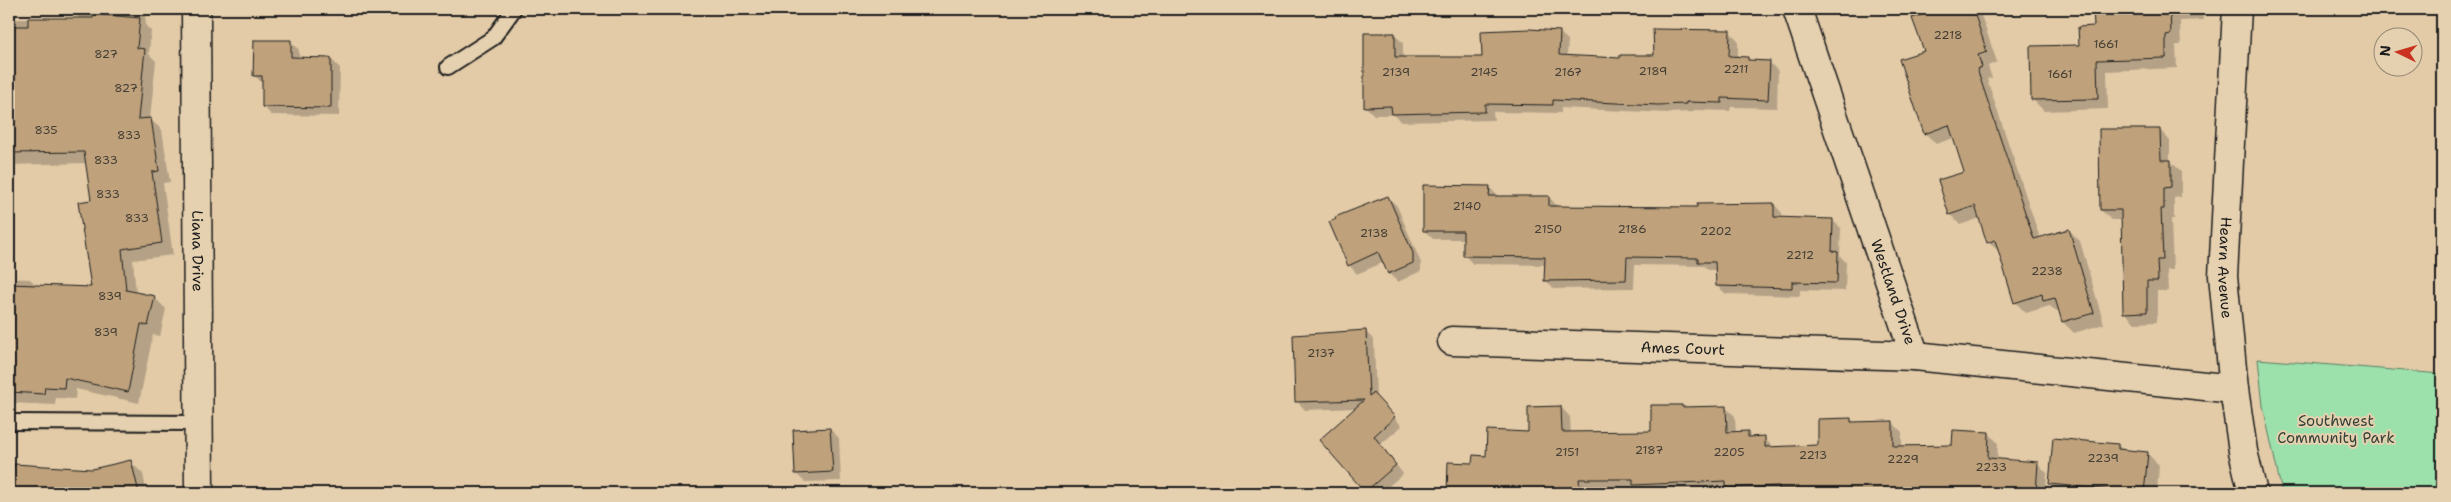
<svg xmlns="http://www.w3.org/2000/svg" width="2451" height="502" viewBox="0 0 2451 502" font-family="'Shantell Sans',sans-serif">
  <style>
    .green { fill: #9ce0ac; stroke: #5c7e64 }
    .shadow { fill: #0003 }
    .building { fill: #bfa27c; stroke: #1c1c1c }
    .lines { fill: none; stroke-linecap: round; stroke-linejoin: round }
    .service-casing { stroke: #1c1c1c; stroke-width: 18 }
    .minor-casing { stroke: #1c1c1c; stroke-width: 31 }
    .secondary-casing { stroke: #1c1c1c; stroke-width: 31 }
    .service { stroke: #e5d0af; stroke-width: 14 }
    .minor { stroke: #e5d0af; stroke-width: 28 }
    .secondary { stroke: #e5d0af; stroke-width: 28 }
    .labels { text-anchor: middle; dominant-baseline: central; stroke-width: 4; stroke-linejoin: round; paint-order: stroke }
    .number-label { font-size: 12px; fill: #453e34 }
    .street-label { font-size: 15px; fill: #1c1c1c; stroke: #e5d0af }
    .park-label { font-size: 15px; fill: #364339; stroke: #e5d0af }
  </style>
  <rect width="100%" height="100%" fill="#e3cba8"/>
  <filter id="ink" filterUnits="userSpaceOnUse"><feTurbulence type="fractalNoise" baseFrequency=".02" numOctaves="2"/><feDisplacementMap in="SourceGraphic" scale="10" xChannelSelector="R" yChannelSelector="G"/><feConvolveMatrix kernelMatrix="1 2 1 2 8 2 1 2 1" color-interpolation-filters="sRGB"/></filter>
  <g filter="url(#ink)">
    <!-- green -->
    <polygon class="green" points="2258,359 2442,374 2442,493 2282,493 2263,406"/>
    <!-- shadow -->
    <g class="shadow">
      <polygon points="77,9 145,9 146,26 151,31 149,54 156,61 150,119 162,130 170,182 163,183 173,255 133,260 136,293 154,297 166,309 160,336 153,335 139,403 76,389 75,399 56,398 55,405 9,403 9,278 30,279 38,287 93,288 92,201 87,163 9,165 9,19 78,19"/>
      <polygon points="1903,9 1979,9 1997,62 1988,66 1992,78 1987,79 2040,238 2069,230 2080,241 2104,324 2074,333 2063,322 2060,310 2055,311 2050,306 2026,313 2015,302 2000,252 1988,242 1980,218 1960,225 1950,214 1966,172 1954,138 1936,144 1925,133 1925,52 1912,18"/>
      <polygon points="2094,9 2202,9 2203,20 2180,21 2181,45 2176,45 2177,68 2107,71 2108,109 2044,111 2033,100 2095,27"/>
      <polygon points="1729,31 1738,40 1738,58 1748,58 1751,61 1769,62 1778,71 1777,108 1731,107 1730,111 1694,110 1694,112 1667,113 1561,108 1561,113 1493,112 1494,120 1402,122 1394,115 1374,115 1365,106 1394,34 1403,43 1403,58 1483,58 1559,32 1568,40 1567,56 1621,59 1655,56"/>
      <polygon points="291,42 299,50 299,58 331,59 340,68 339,116 271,115 263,106 263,84 254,75"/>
      <polygon points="2160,130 2170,141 2170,161 2181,171 2181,197 2174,198 2174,219 2171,219 2173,270 2167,270 2168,291 2157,291 2157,322 2135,323 2125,313 2123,220 2111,220 2101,210"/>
      <polygon points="1489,187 1498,196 1549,197 1557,206 1699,209 1774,204 1782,213 1782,218 1832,220 1841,228 1840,256 1846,262 1845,291 1800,290 1800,296 1726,294 1717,286 1717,270 1708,270 1704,266 1635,265 1634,288 1554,289 1546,280 1546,265 1473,264 1464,255 1464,239 1433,239 1424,230"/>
      <polygon points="1388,197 1397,206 1421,263 1421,271 1398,282 1389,274 1384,262 1357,274 1349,265"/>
      <polygon points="1366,332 1374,340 1376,398 1402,426 1381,444 1403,474 1383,491 1390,493 1367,493 1321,440 1357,408 1305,410 1297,401"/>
      <polygon points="1561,407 1570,417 1571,434 1652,432 1682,407 1684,408 1725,407 1735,416 1736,433 1747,433 1753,438 1764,438 1774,448 1820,447 1851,420 1854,423 1892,422 1902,432 1902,447 1953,446 1989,433 1998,443 1997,460 2037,463 2047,473 2046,493 1733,493 1730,490 1643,493 1639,488 1588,488 1589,493 1448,493 1449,463 1474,464 1487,457 1530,433"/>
      <polygon points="830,429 839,438 841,481 805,482 796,474"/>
      <polygon points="2118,445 2124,451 2147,453 2159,465 2157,493 2060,493 2050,484"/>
      <polygon points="131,462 143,474 147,493 9,493 9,469 92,470"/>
    </g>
    <!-- building -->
    <g class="building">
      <polygon points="1940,9 1973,9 1987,52 1978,55 1982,67 1977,69 2034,239 2069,229 2094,313 2062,322 2055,298 2043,301 2042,294 2014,303 1995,240 1987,243 1975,206 1949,215 1938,180 1964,172 1949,125 1924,134 1899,59 1924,51 1912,18"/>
      <polygon points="2093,9 2170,9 2171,34 2166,35 2166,58 2097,60 2098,99 2031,100 2030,46 2079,45 2078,27 2094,26"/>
      <polygon points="94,14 140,18 137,48 145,49 138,119 151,118 159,171 152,172 162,243 122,249 126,290 155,296 148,326 141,324 128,392 65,378 64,388 45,387 44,394 9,392 9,284 91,287 78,202 91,200 84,152 9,153 9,26 28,26 28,18 93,18"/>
      <polygon points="1529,29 1560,31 1559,55 1620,58 1620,55 1654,55 1653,29 1730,30 1729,56 1748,57 1748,60 1770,61 1768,100 1722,98 1722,103 1686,102 1686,104 1658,105 1553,100 1553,105 1485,104 1485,112 1433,113 1392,114 1391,106 1364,107 1364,33 1395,33 1395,57 1482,57 1481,31"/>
      <polygon points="254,40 291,40 291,57 331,58 331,108 262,107 262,76 253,76"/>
      <polygon points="2099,129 2160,129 2161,160 2171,160 2171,187 2164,188 2164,209 2161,209 2163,260 2157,260 2158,281 2147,281 2147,312 2123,313 2121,210 2100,210"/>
      <polygon points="1423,185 1490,186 1489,196 1549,196 1549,206 1697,207 1697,204 1774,203 1774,217 1833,219 1832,251 1838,252 1837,283 1792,282 1792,288 1716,286 1715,262 1698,262 1698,258 1627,257 1626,280 1544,281 1545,257 1463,256 1463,231 1423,231"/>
      <polygon points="1388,196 1413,253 1413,263 1388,274 1378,252 1348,266 1329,222 1336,219 1335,217"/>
      <polygon points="1366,330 1369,396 1373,393 1395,417 1374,436 1396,465 1365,492 1319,440 1364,400 1295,402 1293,335"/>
      <polygon points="1651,405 1682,405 1682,407 1726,406 1727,432 1748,431 1748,437 1765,436 1765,447 1818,445 1818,419 1851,418 1851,422 1893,421 1893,446 1952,445 1953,430 1989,432 1988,458 2038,462 2036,493 1860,493 1826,492 1826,489 1779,489 1779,486 1726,488 1726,481 1633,485 1633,479 1579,479 1580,488 1518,490 1518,493 1447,493 1448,462 1472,463 1473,455 1486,456 1487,430 1528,432 1528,407 1561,406 1562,432 1651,431"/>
      <polygon points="830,428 833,472 795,474 793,430"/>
      <polygon points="2053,438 2118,444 2118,449 2148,452 2144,493 2049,484"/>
      <polygon points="131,460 139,493 9,493 9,467 14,468 14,464 92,469"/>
    </g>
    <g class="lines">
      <defs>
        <g id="service">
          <polyline points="448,67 493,38 514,9"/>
          <polyline points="9,422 198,423"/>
        </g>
        <g id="minor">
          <path id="s1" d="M196,9L199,493"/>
          <path id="s2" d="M1797,9L1915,356"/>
          <path id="s3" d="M1452,341L1915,356L2234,389"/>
        </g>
        <g id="secondary">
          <path id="s4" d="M2237,9L2223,276L2234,389L2243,451L2253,493"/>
        </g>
      </defs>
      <!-- service casing -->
      <use href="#service" class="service-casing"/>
      <!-- minor casing -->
      <use href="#minor" class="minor-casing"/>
      <!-- secondary casing -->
      <use href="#secondary" class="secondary-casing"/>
      <!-- service -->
      <use href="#service" class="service"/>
      <!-- minor -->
      <use href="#minor" class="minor"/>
      <!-- secondary -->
      <use href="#secondary" class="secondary"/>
    </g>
  </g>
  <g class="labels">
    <!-- number labels -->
    <g class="number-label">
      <text x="1948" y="35">2218</text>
      <text x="2106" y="44">1661</text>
      <text x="106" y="54">827</text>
      <text x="1736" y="69">2211</text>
      <text x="1653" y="71">2189</text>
      <text x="1396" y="72">2139</text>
      <text x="1484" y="72">2145</text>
      <text x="1568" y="72">2167</text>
      <text x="2060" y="74">1661</text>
      <text x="126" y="88">827</text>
      <text x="46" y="130">835</text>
      <text x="129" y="135">833</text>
      <text x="106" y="160">833</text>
      <text x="108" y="194">833</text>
      <text x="1467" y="206">2140</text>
      <text x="137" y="218">833</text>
      <text x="1548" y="229">2150</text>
      <text x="1632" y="229">2186</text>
      <text x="1716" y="231">2202</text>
      <text x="1374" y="233">2138</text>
      <text x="1800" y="255">2212</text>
      <text x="2047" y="271">2238</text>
      <text x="110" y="296">839</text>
      <text x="106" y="332">839</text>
      <text x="1321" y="353">2137</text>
      <text x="1649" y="450">2187</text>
      <text x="1567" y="452">2151</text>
      <text x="1729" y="452">2205</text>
      <text x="1813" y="455">2213</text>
      <text x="2103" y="458">2239</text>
      <text x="1903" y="459">2229</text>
      <text x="1991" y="467">2233</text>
    </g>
    <!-- street labels -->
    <g class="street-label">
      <text stroke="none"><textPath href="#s1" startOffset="242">Liana Drive</textPath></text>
      <text stroke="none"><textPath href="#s4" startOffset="259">Hearn Avenue</textPath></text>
      <text stroke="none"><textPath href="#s2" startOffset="299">Westland Drive</textPath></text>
      <text stroke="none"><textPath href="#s3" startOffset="231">Ames Court</textPath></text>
    </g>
    <!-- park labels -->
    <g class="park-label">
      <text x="2336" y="421">Southwest<tspan x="2336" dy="17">Community Park</tspan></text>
    </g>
  </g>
  <!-- margin -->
  <rect width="2451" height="502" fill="none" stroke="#e5d0af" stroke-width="30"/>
  <rect x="15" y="15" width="2421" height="472" fill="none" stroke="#1c1c1c" stroke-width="2" filter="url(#ink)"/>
  <!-- north arrow -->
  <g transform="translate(2398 52) rotate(275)"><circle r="24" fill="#e5d0af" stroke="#958874"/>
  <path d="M0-4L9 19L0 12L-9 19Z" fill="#c8321e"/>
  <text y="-8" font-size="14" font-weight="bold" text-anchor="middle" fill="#1c1c1c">N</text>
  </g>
</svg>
